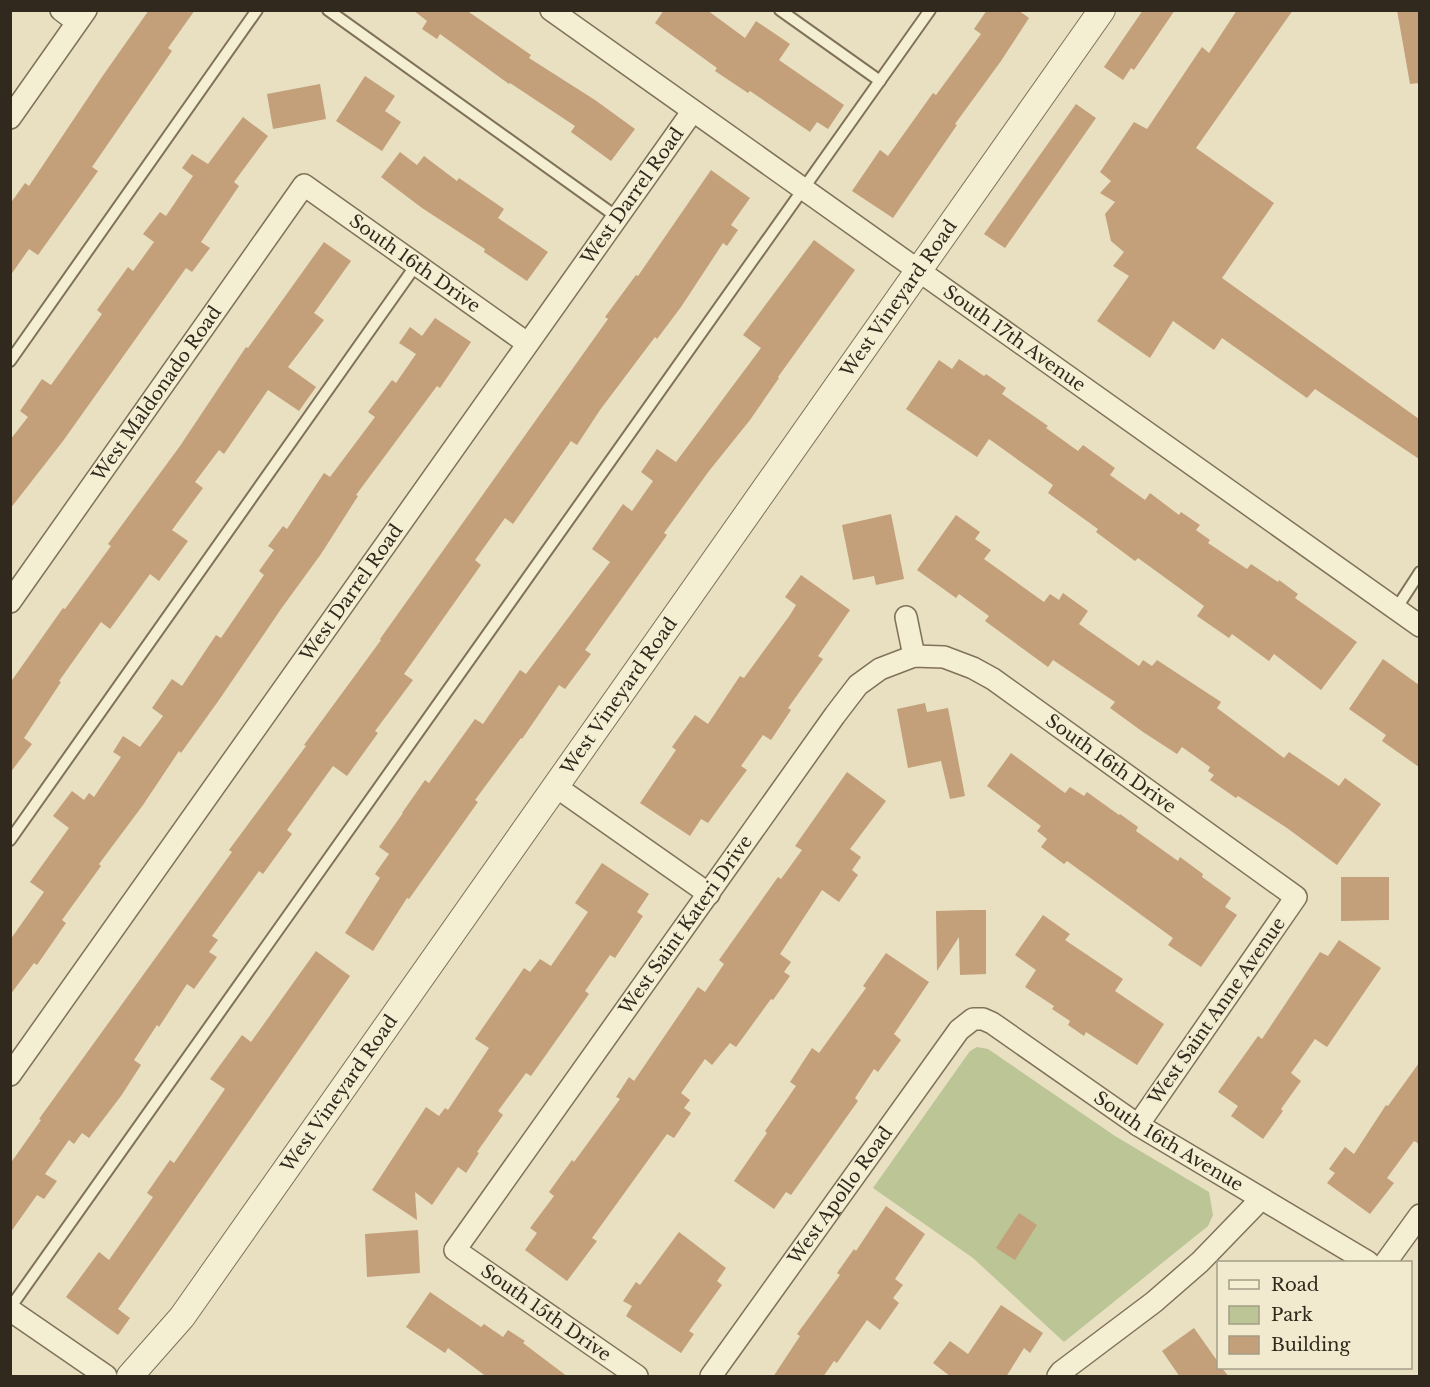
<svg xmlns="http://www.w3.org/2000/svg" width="1430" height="1387" viewBox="0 0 1430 1387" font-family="'Libre Baskerville',serif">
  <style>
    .green { fill: #bbc596 }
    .building { fill: #c39f7a }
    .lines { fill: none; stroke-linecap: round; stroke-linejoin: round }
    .service-casing { stroke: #80725a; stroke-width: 14 }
    .minor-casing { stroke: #80725a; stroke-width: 24 }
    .tertiary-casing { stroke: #80725a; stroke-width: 28 }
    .service { stroke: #f4eed3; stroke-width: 10 }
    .minor { stroke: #f4eed3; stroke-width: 21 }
    .tertiary { stroke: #f4eed3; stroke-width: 26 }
    .labels { text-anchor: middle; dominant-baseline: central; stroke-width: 4.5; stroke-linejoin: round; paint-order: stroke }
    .street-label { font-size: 18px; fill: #31291d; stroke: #f1eacf }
  </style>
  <rect width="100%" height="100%" fill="#e8e0c1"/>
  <!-- green -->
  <polygon class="green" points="977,1047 988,1049 1115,1136 1209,1192 1213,1215 1208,1226 1064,1342 973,1258 873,1188 970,1051"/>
  <!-- building -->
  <g class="building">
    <polygon points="149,10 195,10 168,48 172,51 92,167 98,171 38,255 29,249 10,276 10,204 25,183 29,186 104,74"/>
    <polygon points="413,10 466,10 531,55 529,58 595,100 635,129 611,161 571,132 575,126 510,83 509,84 440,34 437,39 422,29 427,21"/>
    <polygon points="664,10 707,10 745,38 756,21 790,44 779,60 844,105 828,129 817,122 810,132 750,91 748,93 715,71 717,68 655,23"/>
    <polygon points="987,10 1018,10 1029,18 1001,61 955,124 957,125 893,218 852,191 880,150 888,156 933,93 936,95 981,34 974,29"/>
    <polygon points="1143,10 1175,10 1134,70 1131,68 1123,80 1104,67"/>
    <polygon points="1237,10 1293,10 1196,148 1274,203 1222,278 1419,419 1419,459 1315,389 1307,398 1222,338 1214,350 1173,321 1150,358 1097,321 1129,276 1113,266 1124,252 1111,241 1105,214 1115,202 1100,193 1111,181 1100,172 1134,122 1147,129 1202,47 1209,53"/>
    <polygon points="1397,10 1419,10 1419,83 1410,84"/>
    <polygon points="365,76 395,96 385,111 401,122 382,151 336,121"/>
    <polygon points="320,84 326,119 273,129 267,94"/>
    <polygon points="1076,104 1096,118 1005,248 984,234"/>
    <polygon points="243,117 268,136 234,182 239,186 201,242 210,248 192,272 186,268 63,441 10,509 10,440 28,417 20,411 42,379 51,385 102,314 97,310 128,267 133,271 154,242 143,234 160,212 166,216 193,176 182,168 192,154 208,164"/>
    <polygon points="400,152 417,165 424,156 457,181 459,178 504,209 498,218 548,252 527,281 484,252 485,249 422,208 381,177"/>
    <polygon points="711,170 750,198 731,225 738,230 727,246 723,243 681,307 657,339 655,337 600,410 577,445 571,441 513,524 505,518 475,560 481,565 404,674 413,680 375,731 378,733 347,776 333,766 287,830 292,834 263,874 259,871 212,936 218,940 209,952 217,957 194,989 187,984 159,1027 157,1025 134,1060 141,1065 121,1096 89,1138 82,1133 74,1144 69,1140 45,1174 57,1181 44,1199 37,1195 10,1233 10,1164 41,1120 39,1119 232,852 229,850 306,746 304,745 381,640 380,639 608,319 605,317 636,275 638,276"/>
    <polygon points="814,240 855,270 778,377 779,378 750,420 709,471 664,533 667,535 585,650 591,654 565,689 559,685 522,739 521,738 475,800 478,802 409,899 407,898 373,951 345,933 380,878 375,874 389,854 379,847 403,813 402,813 425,780 429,783 475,719 483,724 520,670 526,674 610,562 592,549 623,504 632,511 653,481 641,472 657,449 676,462 761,348 743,335"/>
    <polygon points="324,242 351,261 314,313 324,320 288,367 316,387 299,411 268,390 224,454 219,450 195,482 203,488 172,530 188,541 159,581 150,574 110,629 101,622 59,681 61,682 24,738 32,744 10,773 10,683 63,608 65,609 111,546 108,544 180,446 246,347 248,348"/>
    <polygon points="435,318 471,342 440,388 437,386 356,495 358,496 321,554 281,609 219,700 181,753 179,751 143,805 99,864 101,866 62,920 66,923 37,965 34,963 10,995 10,940 44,892 30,882 69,828 53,816 72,791 84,800 89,793 94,797 121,757 113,752 123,736 140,747 163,716 152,708 172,679 182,686 216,635 221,638 264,575 259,571 274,550 268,546 283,526 287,529 324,473 330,477 375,417 368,412 392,380 396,383 416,354 399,343 410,327 422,336"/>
    <polygon points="959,359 984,376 986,374 1006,388 1002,394 1048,426 1046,428 1078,451 1083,445 1115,468 1110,475 1145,500 1150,493 1179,515 1181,512 1200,525 1196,530 1210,540 1208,543 1247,569 1251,564 1278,582 1279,580 1298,594 1295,598 1357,642 1321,690 1274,654 1269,661 1232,634 1229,638 1197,616 1204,606 1138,558 1135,561 1096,532 1098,529 1048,493 1053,485 989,439 977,457 906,409 939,360 952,369"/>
    <polygon points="891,514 904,579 876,585 874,576 853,580 842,525"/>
    <polygon points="956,515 980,532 975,539 991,550 984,559 1044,602 1050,594 1059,600 1063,593 1088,611 1079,624 1139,666 1143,660 1152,666 1157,660 1221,702 1217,708 1284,758 1289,752 1339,786 1345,778 1381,804 1337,865 1287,828 1238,796 1236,798 1210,780 1214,775 1208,771 1210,767 1182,747 1177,754 1143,732 1110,708 1115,702 1053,660 1048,667 985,621 989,616 959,594 956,598 917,570"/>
    <polygon points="801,575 850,610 818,656 823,659 788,708 791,710 771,740 763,735 741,766 747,770 732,790 708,823 701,819 690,836 640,803 676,750 672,747 695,715 708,724 740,676 744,678 790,615 796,605 785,597"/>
    <polygon points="1383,659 1419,685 1419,767 1382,741 1386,735 1349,709"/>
    <polygon points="925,703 927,712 948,708 965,796 950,799 941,761 908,768 897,709"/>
    <polygon points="1011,753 1065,793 1070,787 1084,796 1087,792 1119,815 1120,814 1138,827 1136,831 1178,861 1180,857 1203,874 1202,877 1231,898 1225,907 1237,915 1201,967 1168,945 1173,938 1067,861 1064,864 1041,847 1047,839 1037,831 1041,826 987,786"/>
    <polygon points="847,772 886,801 850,849 861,857 852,870 858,875 839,902 822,890 780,954 791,962 784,972 790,976 773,1000 771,999 736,1047 730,1043 712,1065 705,1059 681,1093 690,1100 684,1108 691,1113 674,1138 667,1134 592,1238 597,1241 567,1281 525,1250 537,1233 530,1228 554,1196 549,1192 572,1160 574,1162 620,1099 616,1097 629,1077 634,1081 698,987 705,992 724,964 719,960 778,877 781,879 802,850 795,846"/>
    <polygon points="602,863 649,894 637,912 643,916 615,958 610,955 585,991 589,994 531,1076 526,1073 498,1111 503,1115 477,1152 479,1153 466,1173 458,1167 432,1205 415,1192 417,1220 372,1190 426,1107 439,1116 445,1108 448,1110 489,1048 475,1039 524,968 530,972 540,959 551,966 588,912 575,903"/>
    <polygon points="1341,877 1389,877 1389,920 1341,921"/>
    <polygon points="972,910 986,910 986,974 960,975 959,937 937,971 936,911"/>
    <polygon points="1043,915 1070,934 1065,940 1123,979 1115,991 1164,1024 1137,1065 1086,1032 1084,1036 1068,1025 1070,1021 1052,1009 1054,1006 1025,987 1036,970 1015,955"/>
    <polygon points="1339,940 1381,968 1327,1047 1315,1039 1291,1073 1301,1081 1281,1109 1283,1111 1263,1139 1231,1116 1238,1106 1218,1092 1258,1036 1262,1039 1320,952 1328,956"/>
    <polygon points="316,951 350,976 118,1309 130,1318 118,1335 66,1297 99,1252 109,1260 153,1197 147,1193 170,1160 174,1163 225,1089 210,1079 242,1035 251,1042"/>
    <polygon points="886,953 929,982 894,1034 901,1040 878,1072 874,1069 855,1098 858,1101 791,1195 786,1192 774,1209 734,1181 767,1133 765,1131 796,1086 790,1082 812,1048 819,1053 866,988 863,986"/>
    <polygon points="1419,1063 1419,1144 1414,1141 1387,1178 1394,1183 1370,1214 1327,1183 1335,1173 1329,1169 1345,1147 1354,1154 1386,1105 1388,1106"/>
    <polygon points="886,1206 925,1234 895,1279 903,1285 893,1298 899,1303 880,1330 867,1320 837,1363 834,1361 823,1377 773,1377 800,1336 797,1334 840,1275 837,1273 854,1249 856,1251"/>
    <polygon points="1019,1213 1037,1225 1015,1260 996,1248"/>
    <polygon points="418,1230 420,1273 367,1277 365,1234"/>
    <polygon points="679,1232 726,1268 717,1281 722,1285 689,1331 694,1334 681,1353 626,1316 632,1306 623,1301 636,1282 640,1285"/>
    <polygon points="430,1292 481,1327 484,1324 503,1337 508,1330 525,1341 523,1343 568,1377 487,1377 448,1348 445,1353 406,1327"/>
    <polygon points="1001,1305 1043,1333 1030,1353 1024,1348 1006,1377 951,1377 933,1363 950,1341 968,1354"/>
    <polygon points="1194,1328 1218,1362 1218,1368 1222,1368 1229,1377 1180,1377 1162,1351"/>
  </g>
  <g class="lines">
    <defs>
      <g id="service">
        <polyline points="328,10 617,217"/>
        <polyline points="780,10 880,81"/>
        <polyline points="10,361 257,10"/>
        <polyline points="1396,609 1420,572"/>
        <polyline points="10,840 416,265"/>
        <polyline points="10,1308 930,10"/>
      </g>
      <g id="minor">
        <polyline points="61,10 77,22"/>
        <path id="s1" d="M551,10L1420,626"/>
        <polyline points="10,118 86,10"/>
        <path id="s2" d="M10,602L304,185L527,343"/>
        <polyline points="906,617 914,656"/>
        <polyline points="555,786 709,894"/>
        <path id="s3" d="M10,1075L692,112"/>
        <polyline points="1386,1262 1420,1215"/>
        <polyline points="10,1310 106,1376"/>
        <path id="s4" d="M637,1376L455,1250L835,715L858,685L880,669L914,656L944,657L973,668L993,679L1296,897L1138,1125"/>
        <path id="s5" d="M711,1376L959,1030L973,1019H983L992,1023L1138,1125L1368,1262"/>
        <polyline points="1058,1376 1061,1372 1154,1302 1200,1262 1261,1199"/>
      </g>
      <g id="tertiary">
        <path id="s6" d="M130,1376L182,1317L1102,10"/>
      </g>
    </defs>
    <!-- service casing -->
    <use href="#service" class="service-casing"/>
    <!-- minor casing -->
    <use href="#minor" class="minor-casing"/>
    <!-- tertiary casing -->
    <use href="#tertiary" class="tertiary-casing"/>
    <!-- service -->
    <use href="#service" class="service"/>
    <!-- minor -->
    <use href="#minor" class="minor"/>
    <!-- tertiary -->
    <use href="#tertiary" class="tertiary"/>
  </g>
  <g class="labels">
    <!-- street labels -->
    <g class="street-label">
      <text stroke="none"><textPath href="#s3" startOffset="1077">West Darrel Road</textPath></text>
      <text stroke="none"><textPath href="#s2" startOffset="646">South 16th Drive</textPath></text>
      <text stroke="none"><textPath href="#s6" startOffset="1324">West Vineyard Road</textPath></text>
      <text stroke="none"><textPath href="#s1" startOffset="568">South 17th Avenue</textPath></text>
      <text stroke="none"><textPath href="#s2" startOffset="255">West Maldonado Road</textPath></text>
      <text stroke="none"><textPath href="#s3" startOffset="591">West Darrel Road</textPath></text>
      <text stroke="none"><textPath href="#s6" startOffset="838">West Vineyard Road</textPath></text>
      <text stroke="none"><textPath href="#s4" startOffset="1208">South 16th Drive</textPath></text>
      <text stroke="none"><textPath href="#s4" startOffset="620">West Saint Kateri Drive</textPath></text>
      <text transform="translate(1217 1011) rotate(-55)">West Saint Anne Avenue</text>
      <text stroke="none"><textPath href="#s6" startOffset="352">West Vineyard Road</textPath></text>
      <text stroke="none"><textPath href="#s5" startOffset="676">South 16th Avenue</textPath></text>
      <text stroke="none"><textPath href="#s5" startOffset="222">West Apollo Road</textPath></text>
      <text transform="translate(546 1313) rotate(35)">South 15th Drive</text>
    </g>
  </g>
  <!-- border -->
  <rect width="1430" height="1387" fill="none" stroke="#31291d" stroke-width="24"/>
  <!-- legend -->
  <rect x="1217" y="1261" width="195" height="108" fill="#f1eacf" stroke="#a49d88" stroke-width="1.5"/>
  <rect x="1229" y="1280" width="30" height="9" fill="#f4eed3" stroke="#a49d88" stroke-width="1.5"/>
  <text x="1271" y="1291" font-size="18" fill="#31291d">Road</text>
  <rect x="1229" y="1306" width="30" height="18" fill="#bbc596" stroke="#a49d88" stroke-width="1.5"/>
  <text x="1271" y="1321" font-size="18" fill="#31291d">Park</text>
  <rect x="1229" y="1336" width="30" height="18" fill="#c39f7a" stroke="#a49d88" stroke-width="1.5"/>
  <text x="1271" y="1351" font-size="18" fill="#31291d">Building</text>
</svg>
